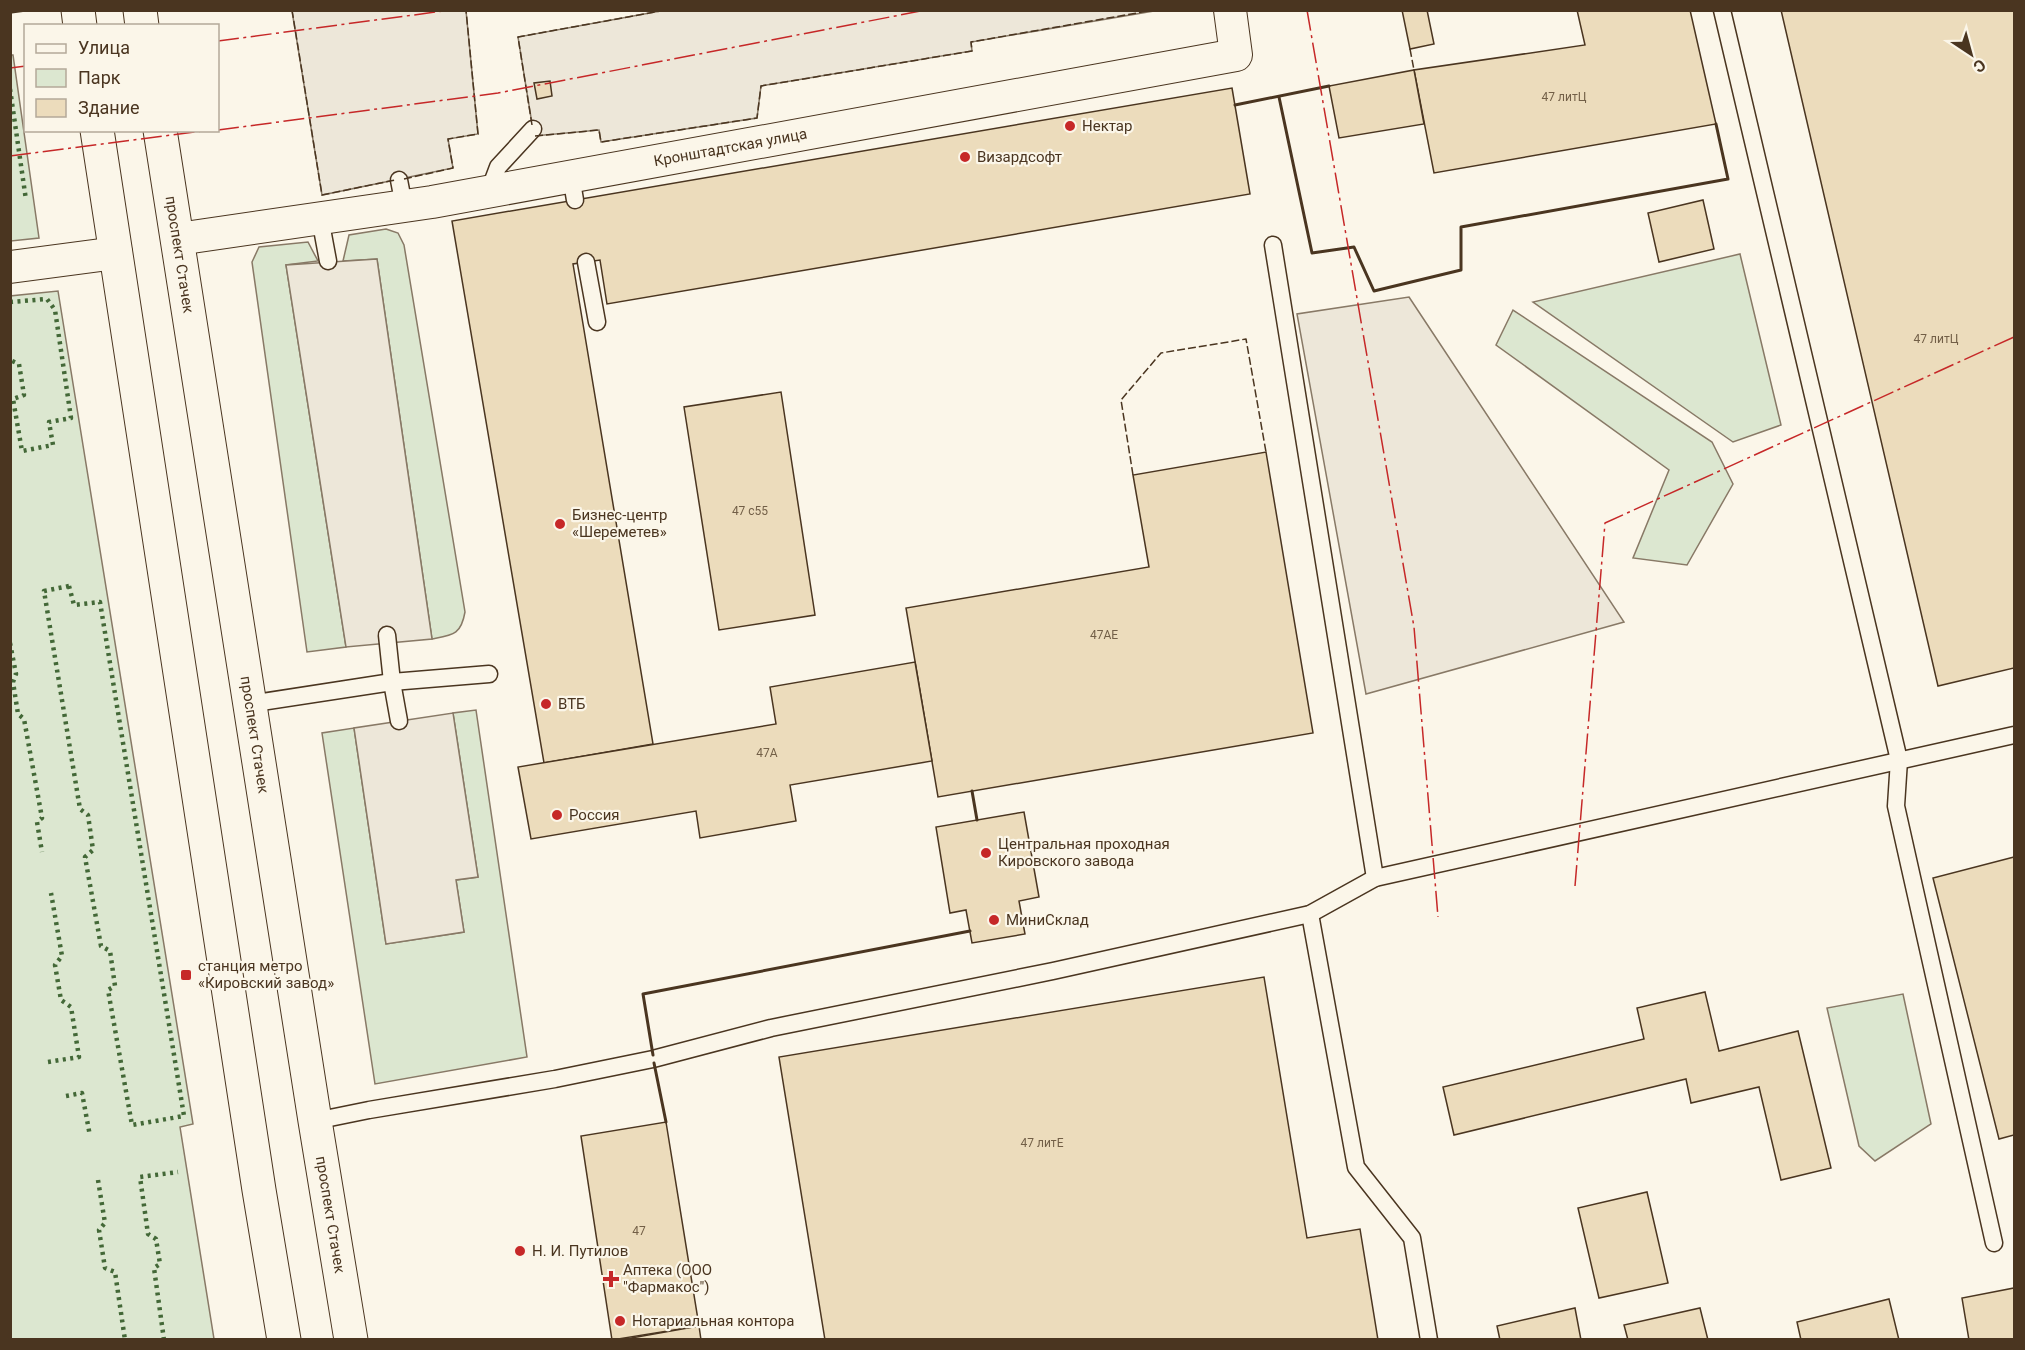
<svg xmlns="http://www.w3.org/2000/svg" width="2025" height="1350" viewBox="0 0 2025 1350" font-family="Roboto,sans-serif">
  <style>
    .green { fill: #dce7d0; stroke: #887966; stroke-width: 1.5 }
    .parking { fill: #ede7d9; stroke: #887966; stroke-width: 1.5 }
    .building { fill: #ecdcbc; stroke: #4a3520; stroke-width: 1.5 }
    .lines { fill: none; stroke-linecap: round; stroke-linejoin: round }
    .lane-casing { stroke: #4a3520; stroke-width: 19 }
    .street-casing { stroke: #4a3520; stroke-width: 34 }
    .primary-casing { stroke: #4a3520; stroke-width: 35 }
    .lane { stroke: #fbf6e9; stroke-width: 16 }
    .street { stroke: #fbf6e9; stroke-width: 32 }
    .primary { stroke: #fbf6e9; stroke-width: 33 }
    .tram { stroke: #4a3520; stroke-width: 1.5 }
    .hedge { stroke: #436837; stroke-width: 4.5; stroke-dasharray: 3 4.5; stroke-linecap: butt }
    .fence { stroke: #4a3520; stroke-width: 1.5; stroke-dasharray: 8 3; stroke-linecap: butt }
    .wall { stroke: #4a3520; stroke-width: 3 }
    .power { stroke: #c62828; stroke-width: 1.5; stroke-dasharray: 21 4.5 3 4.5; stroke-linecap: butt }
    .poi-dot { fill: #c62828; stroke: #fbf6e9; stroke-width: 2 }
    .labels { text-anchor: middle; dominant-baseline: central; stroke-width: 4.5; stroke-linejoin: round; paint-order: stroke }
    .number-label { font-size: 12px; fill: #725f47 }
    .poi-label { font-size: 15px; fill: #4a3520; stroke: #fbf6e9; text-anchor: start }
    .street-label { font-size: 15px; fill: #4a3520; stroke: #fbf6e9 }
  </style>
  <rect width="100%" height="100%" fill="#fbf6e9"/>
  <!-- green -->
  <g class="green">
    <polygon points="11,55 13,55 39,238 11,241"/>
    <path d="M386,229L398,233L404,245L465,612C461,635 453,635 432,639L377,259L343,261L349,235Z"/>
    <polygon points="308,242 318,261 286,265 346,647 307,652 252,262 259,247"/>
    <polygon points="1740,254 1781,425 1733,442 1533,302"/>
    <polygon points="58,291 193,1124 180,1127 214,1339 11,1339 10,296"/>
    <polygon points="1513,310 1712,442 1733,484 1687,565 1633,558 1669,470 1496,345"/>
    <polygon points="476,710 527,1057 375,1084 322,733 354,728 386,944 464,932 456,880 478,877 453,713"/>
    <polygon points="1903,994 1931,1124 1875,1161 1859,1146 1827,1008"/>
  </g>
  <!-- parking -->
  <g class="parking">
    <polygon points="666,10 1154,11 971,42 972,51 761,86 757,118 601,142 599,130 534,136 518,37"/>
    <polygon points="292,11 466,11 478,134 448,139 453,168 322,195"/>
    <polygon points="377,259 432,639 346,647 286,265"/>
    <polygon points="1409,297 1624,622 1366,694 1297,314"/>
    <polygon points="453,713 478,877 456,880 464,932 386,944 354,728"/>
  </g>
  <!-- building -->
  <g class="building">
    <polygon points="1402,10 1427,10 1434,44 1410,49"/>
    <polygon points="1577,10 1690,10 1716,124 1434,173 1414,70 1585,45"/>
    <polygon points="1781,10 2014,10 2014,668 1938,686"/>
    <polygon points="1414,70 1424,124 1339,138 1329,86"/>
    <polygon points="550,81 552,96 537,99 534,83"/>
    <polygon points="1232,88 1250,194 607,304 600,260 573,264 653,744 544,763 452,221"/>
    <polygon points="1703,200 1714,249 1659,262 1648,213"/>
    <polygon points="781,392 815,615 719,630 684,407"/>
    <polygon points="1266,452 1313,733 938,797 906,608 1149,567 1133,475"/>
    <polygon points="915,662 932,761 790,785 796,821 700,838 696,811 531,839 518,767 776,724 770,687"/>
    <polygon points="1024,812 1039,897 1019,901 1025,934 972,943 966,910 950,913 936,827"/>
    <polygon points="2014,857 2014,1135 1999,1139 1933,878"/>
    <polygon points="1264,977 1307,1238 1360,1229 1378,1340 825,1340 779,1057"/>
    <polygon points="1705,992 1719,1051 1798,1031 1831,1168 1781,1180 1759,1087 1691,1103 1686,1079 1454,1135 1443,1087 1644,1039 1637,1008"/>
    <polygon points="666,1122 699,1326 612,1340 581,1136"/>
    <polygon points="1647,1192 1668,1283 1599,1298 1578,1208"/>
    <polygon points="2014,1288 2014,1340 1969,1340 1962,1298"/>
    <polygon points="1889,1299 1899,1340 1801,1340 1797,1322"/>
    <polygon points="1575,1308 1581,1340 1500,1340 1497,1326"/>
    <polygon points="1700,1308 1708,1340 1628,1340 1624,1325"/>
    <polygon points="699,1326 701,1340 620,1340"/>
  </g>
  <g class="lines">
    <defs>
      <g id="lane">
        <polyline points="1722,10 1899,760 1896,806 1994,1243"/>
        <polyline points="571,176 575,200"/>
        <polyline points="399,180 404,206"/>
        <polyline points="489,191 498,167 533,129"/>
        <polyline points="320,218 328,261"/>
        <polyline points="1273,245 1375,878"/>
        <polyline points="586,262 597,322"/>
        <polyline points="387,635 392,682 399,721"/>
        <polyline points="249,704 392,682 489,674"/>
        <polyline points="1310,914 1356,1167 1412,1238 1429,1340"/>
        <polyline points="315,1121 369,1110 555,1079 653,1059 771,1028 1053,971 1310,914 1375,878 2014,735"/>
      </g>
      <g id="street">
        <path id="s1" d="M178,239L432,202L1236,55L1230,10"/>
        <polyline points="10,267 116,253"/>
      </g>
      <g id="primary">
        <polyline points="78,10 80,26"/>
        <polyline points="140,10 142,26"/>
        <polyline points="97,130 259,1190 284,1340"/>
        <path id="s2" d="M160,130L315,1121L351,1340"/>
      </g>
    </defs>
    <!-- lane casing -->
    <use href="#lane" class="lane-casing"/>
    <!-- street casing -->
    <use href="#street" class="street-casing"/>
    <!-- primary casing -->
    <use href="#primary" class="primary-casing"/>
    <!-- lane -->
    <use href="#lane" class="lane"/>
    <!-- street -->
    <use href="#street" class="street"/>
    <!-- primary -->
    <use href="#primary" class="primary"/>
    <!-- tram -->
    <polyline class="tram" points="10,13 32,10"/>
    <!-- hedge -->
    <g class="hedge">
      <polyline points="10,89 26,200"/>
      <polyline points="10,302 47,299 55,310 71,418 49,422 53,445 22,451 13,399 24,395 19,364 10,360"/>
      <polygon points="69,586 74,605 100,602 184,1116 132,1125 108,990 115,986 110,951 101,946 85,857 93,850 88,815 80,809 44,591"/>
      <polyline points="10,643 16,674 13,682 18,714 24,719 42,818 37,822 42,852"/>
      <polyline points="48,1062 79,1057 71,1007 61,1000 55,965 62,956 51,893"/>
      <polyline points="66,1096 82,1093 90,1136"/>
      <polyline points="98,1180 105,1223 99,1230 105,1268 115,1272 125,1340"/>
      <polyline points="164,1340 154,1268 160,1264 156,1239 148,1234 140,1177 178,1172"/>
    </g>
    <!-- fence -->
    <g class="fence">
      <polyline points="292,10 322,195 395,180"/>
      <polyline points="1410,49 1414,70"/>
      <polyline points="532,125 518,37 666,10"/>
      <polyline points="535,136 599,130 601,142 757,118 761,86 972,51 971,42 1154,10"/>
      <polyline points="404,179 453,168 448,139 478,134 466,10"/>
      <polyline points="1133,475 1121,400 1161,353 1246,339 1266,452"/>
    </g>
    <!-- wall -->
    <g class="wall">
      <polyline points="1279,97 1312,253 1354,247 1374,291 1461,270 1461,227 1728,179 1716,124"/>
      <polyline points="1235,105 1329,86"/>
      <polyline points="972,791 977,820"/>
      <polyline points="653,1055 643,994 970,931"/>
      <polyline points="654,1063 666,1122"/>
    </g>
    <!-- power -->
    <g class="power">
      <polyline points="1307,10 1414,627 1438,917"/>
      <polyline points="218,41 451,10"/>
      <polyline points="10,68 26,66"/>
      <polyline points="218,130 498,93 926,10"/>
      <polyline points="10,156 210,130"/>
      <polyline points="1575,886 1605,523 2014,337"/>
    </g>
  </g>
  <!-- markers -->
  <g class="poi-dot">
    <circle cx="1070" cy="126" r="6"/>
    <circle cx="965" cy="157" r="6"/>
    <circle cx="560" cy="524" r="6"/>
    <circle cx="546" cy="704" r="6"/>
    <circle cx="557" cy="815" r="6"/>
    <circle cx="986" cy="853" r="6"/>
    <circle cx="994" cy="920" r="6"/>
    <rect x="180" y="969" width="12" height="12" rx="3"/>
    <circle cx="520" cy="1251" r="6"/>
    <path d="M608 1270h6v6h6v6h-6v6h-6v-6h-6v-6h6z"/>
    <circle cx="620" cy="1321" r="6"/>
  </g>
  <g class="labels">
    <!-- number labels -->
    <g class="number-label">
      <text x="1564" y="97">47 литЦ</text>
      <text x="1936" y="339">47 литЦ</text>
      <text x="750" y="511">47 с55</text>
      <text x="1104" y="635">47АЕ</text>
      <text x="767" y="753">47А</text>
      <text x="1042" y="1143">47 литЕ</text>
      <text x="639" y="1231">47</text>
    </g>
    <!-- poi labels -->
    <g class="poi-label">
      <text x="1082" y="126">Нектар</text>
      <text x="977" y="157">Визардсофт</text>
      <text x="572" y="515">Бизнес-центр<tspan x="572" dy="17">«Шереметев»</tspan></text>
      <text x="558" y="704">ВТБ</text>
      <text x="569" y="815">Россия</text>
      <text x="998" y="844">Центральная проходная<tspan x="998" dy="17">Кировского завода</tspan></text>
      <text x="1006" y="920">МиниСклад</text>
      <text x="198" y="966">станция метро<tspan x="198" dy="17">«Кировский завод»</tspan></text>
      <text x="532" y="1251">Н. И. Путилов</text>
      <text x="623" y="1270">Аптека (ООО<tspan x="623" dy="17">"Фармакос")</tspan></text>
      <text x="632" y="1321">Нотариальная контора</text>
    </g>
    <!-- street labels -->
    <g class="street-label">
      <text stroke="none"><textPath href="#s1" startOffset="560">Кронштадтская улица</textPath></text>
      <text stroke="none"><textPath href="#s2" startOffset="126">проспект Стачек</textPath></text>
      <text stroke="none"><textPath href="#s2" startOffset="612">проспект Стачек</textPath></text>
      <text stroke="none"><textPath href="#s2" startOffset="1098">проспект Стачек</textPath></text>
    </g>
  </g>
  <!-- border -->
  <rect width="2025" height="1350" fill="none" stroke="#4a3520" stroke-width="24"/>
  <!-- legend -->
  <rect x="24" y="24" width="195" height="108" fill="#fbf6e9" stroke="#b4a999" stroke-width="1.5"/>
  <rect x="36" y="44" width="30" height="9" fill="#fbf6e9" stroke="#b4a999" stroke-width="1.5"/>
  <text x="78" y="54" font-size="18" fill="#4a3520">Улица</text>
  <rect x="36" y="69" width="30" height="18" fill="#dce7d0" stroke="#b4a999" stroke-width="1.5"/>
  <text x="78" y="84" font-size="18" fill="#4a3520">Парк</text>
  <rect x="36" y="99" width="30" height="18" fill="#ecdcbc" stroke="#b4a999" stroke-width="1.5"/>
  <text x="78" y="114" font-size="18" fill="#4a3520">Здание</text>
  <!-- north arrow -->
  <g transform="translate(1971 54) rotate(144)" stroke="#fbf6e9" stroke-width="4.5" paint-order="stroke">
  <path d="M0-4.5L10 22L0 15L-10 22Z" fill="#4a3520"/>
  <text y="-9" font-size="16" font-weight="bold" text-anchor="middle" fill="#4a3520">С</text>
  </g>
</svg>
